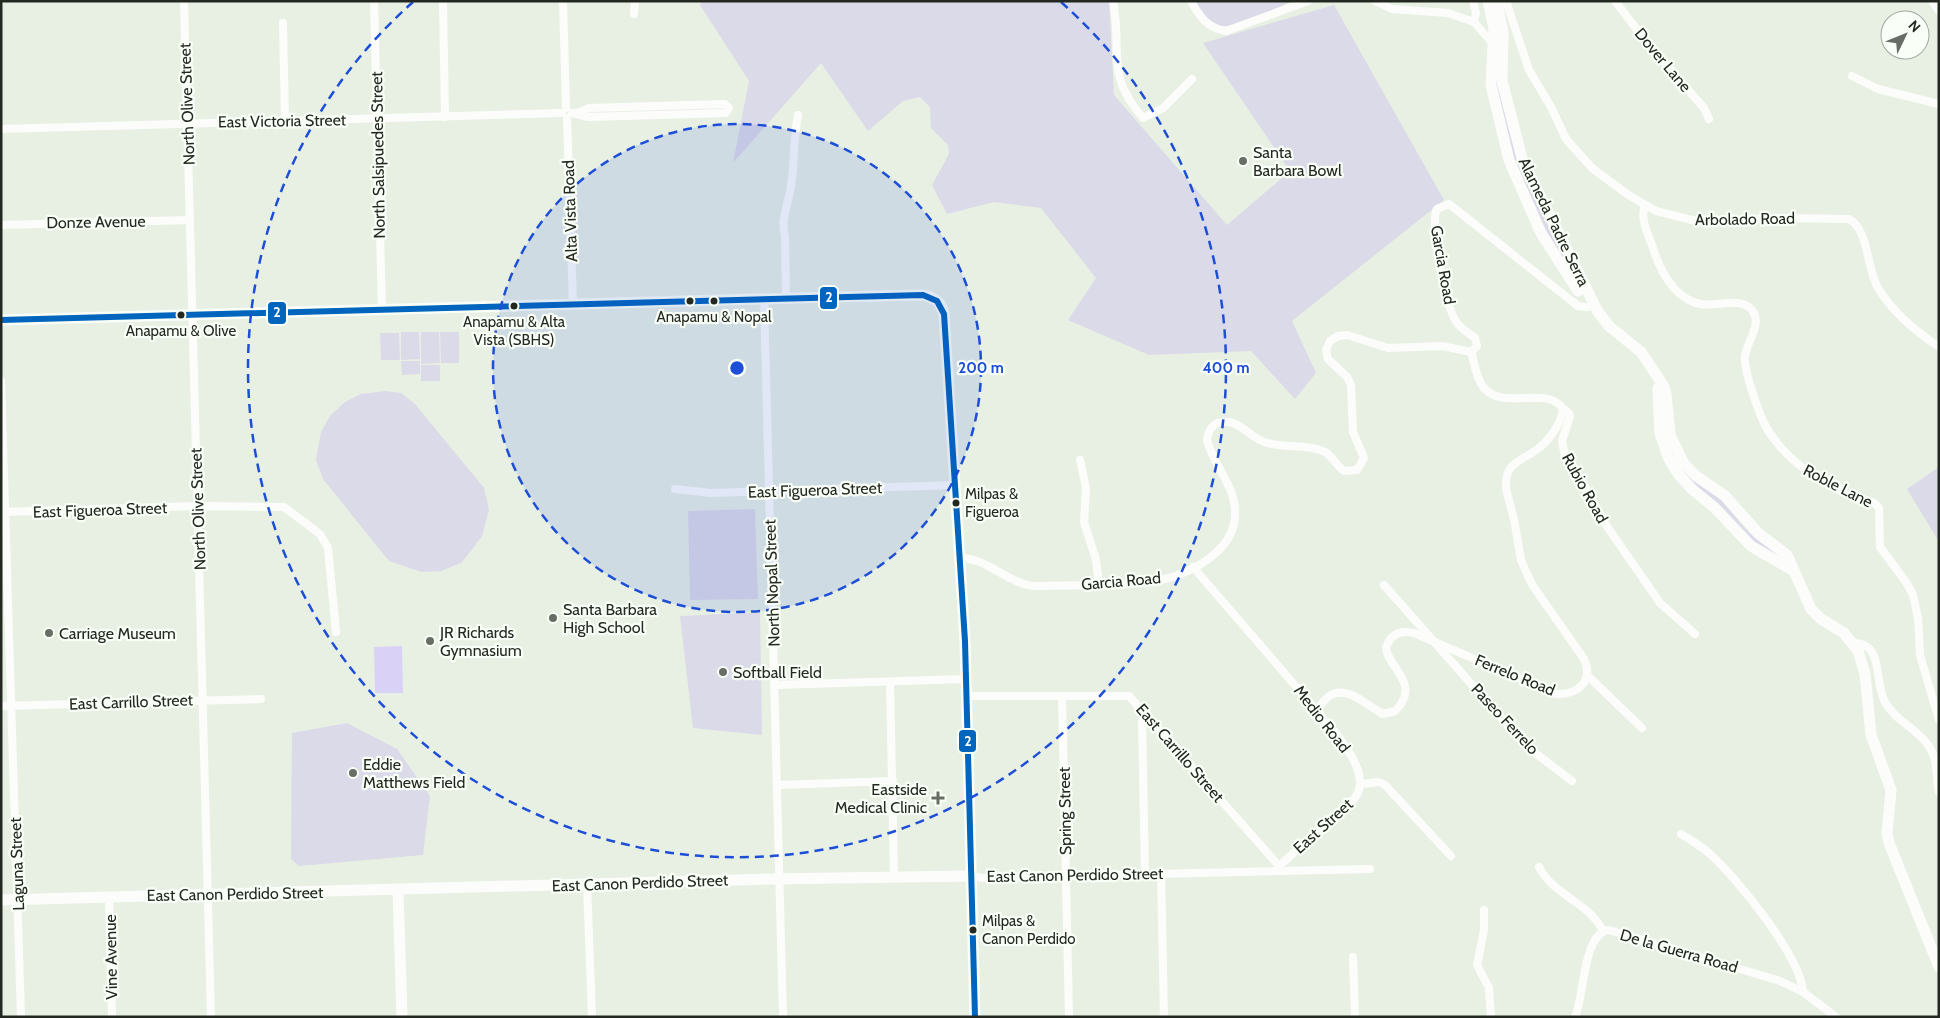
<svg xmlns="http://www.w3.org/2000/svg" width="1940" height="1018" viewBox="0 0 1940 1018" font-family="Cabin,sans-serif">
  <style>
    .green { fill: #dbdae8 }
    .water { fill: #dad2f6 }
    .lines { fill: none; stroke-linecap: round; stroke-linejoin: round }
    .street { stroke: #fcfdfb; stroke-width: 8 }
    .secondary { stroke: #fcfdfb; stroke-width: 11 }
    .bus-1-casing { stroke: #f9fff6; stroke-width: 10 }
    .bus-1 { stroke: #0065bd; stroke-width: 6 }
    .ring { fill: none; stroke: #1d4ed8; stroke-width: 2.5; stroke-dasharray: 9 6 }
    .poi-dot { fill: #686e65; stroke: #f9fff6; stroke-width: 2 }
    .bus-dot { fill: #232820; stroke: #f9fff6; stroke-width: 2 }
    .labels { text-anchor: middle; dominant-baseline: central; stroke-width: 4.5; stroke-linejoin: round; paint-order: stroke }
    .bus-label { font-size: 15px; fill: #232820; stroke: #f9fff6 }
    .street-label { font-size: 16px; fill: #232820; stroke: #f9fff6 }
    .poi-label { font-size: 16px; fill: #232820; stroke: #f9fff6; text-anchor: start }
    .centre { fill: #1d4ed8; stroke: #f9fff6; stroke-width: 2.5 }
    .ring-label { font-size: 15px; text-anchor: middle; font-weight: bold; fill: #1d4ed8; stroke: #f9fff6; stroke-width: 4.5; stroke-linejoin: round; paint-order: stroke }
    .line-badge { stroke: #f9fff6; stroke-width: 2 }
    .badge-label { font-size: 14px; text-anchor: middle; font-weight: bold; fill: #fff }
  </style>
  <rect width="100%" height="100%" fill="#e8f0e4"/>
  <!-- green -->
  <g class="green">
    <polygon points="703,1 1109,1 1114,95 1227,225 1290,171 1203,43 1334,5 1444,200 1292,321 1316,373 1295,399 1251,351 1149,355 1068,320 1096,278 1041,208 994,202 947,214 932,185 949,154 948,145 931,128 930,107 920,97 903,101 868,131 821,63 733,163 749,81 700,5"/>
    <path d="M1195,1H1292C1276,8 1230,32 1215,25C1205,20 1200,10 1195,1Z"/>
    <polygon points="1498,63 1547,224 1575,274 1555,251 1519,180 1495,92"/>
    <polygon points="401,332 419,332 420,359 401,360"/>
    <polygon points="421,332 439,332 440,363 421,364"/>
    <polygon points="440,332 459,332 459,363 441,363"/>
    <polygon points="380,333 399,333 400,360 381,360"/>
    <polygon points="401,361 420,361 420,374 402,375"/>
    <rect x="421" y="365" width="19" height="16"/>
    <polygon points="386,391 401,393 415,404 484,488 489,510 482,536 471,551 461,563 441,571 421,572 389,561 323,479 316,460 321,432 330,416 345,402 361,394"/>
    <polygon points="1666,434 1743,526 1753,536 1783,556 1766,553 1676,468"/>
    <polygon points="1939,467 1939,542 1907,489"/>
    <polygon points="755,509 758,599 690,600 688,511"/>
    <polygon points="760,612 762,735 693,728 680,616"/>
    <polygon points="347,723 397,749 430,796 423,855 299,866 291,859 292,733"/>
  </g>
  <!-- water -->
  <polygon class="water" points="402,646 403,693 375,693 374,647"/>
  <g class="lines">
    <!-- street -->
    <g class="street">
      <polyline points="184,1 211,1017"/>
      <polyline points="374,1 382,310"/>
      <polyline points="443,1 445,117"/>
      <polyline points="563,1 566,108"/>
      <path d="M1113,1C1123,52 1104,73 1143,118L1163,108L1192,79"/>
      <path d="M1191,1C1200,17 1207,28 1226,31L1308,1"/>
      <polyline points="1375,1 1392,9 1448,13 1474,22"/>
      <polyline points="1473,1 1476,13 1474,22 1493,44"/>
      <path d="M1506,1L1529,70L1551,107L1566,139L1592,168L1627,194L1656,211L1700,222L1780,218L1849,219C1869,230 1866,267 1878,288C1893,313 1915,331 1939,347"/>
      <polyline points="1615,1 1648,44 1704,108 1709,119"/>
      <polyline points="1932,1 1939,11"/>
      <polyline points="634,14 635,1"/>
      <polyline points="283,23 285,121"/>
      <polyline points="1852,76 1878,89 1939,104"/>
      <polyline points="572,113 588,117 726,113 729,108 725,104 589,108 577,113"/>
      <polyline points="567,118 573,304"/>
      <polyline points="1,129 562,113"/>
      <path d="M1645,205C1640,218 1647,232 1652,245C1659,268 1673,298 1700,304C1715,307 1741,296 1752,310C1763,324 1747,341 1745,356C1743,369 1759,413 1765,425C1783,458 1818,482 1852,496C1861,500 1873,499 1879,508L1880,547L1906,582L1913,595L1918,618L1920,655L1939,720"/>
      <polyline points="1,225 190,220"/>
      <polyline points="764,299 783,1017"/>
      <path d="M786,299L785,236C780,220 789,202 791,186C795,162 793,139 798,115"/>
      <path d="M1471,352C1475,364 1476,379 1484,388C1504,411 1544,385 1563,408C1566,411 1569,411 1570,416L1562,441L1565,456L1580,478L1606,525L1660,603L1695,634"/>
      <polyline points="1,381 21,1017"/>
      <polyline points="1080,460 1086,488 1084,522 1096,560 1099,584"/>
      <polyline points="675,489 711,493 955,485"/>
      <polyline points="2,512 198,506 284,507 320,534 328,548 336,632"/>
      <path d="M958,558C985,556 1008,584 1035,586C1073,585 1112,586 1149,582C1185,578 1238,552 1235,510C1234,484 1213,465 1207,440C1208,431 1213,422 1223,422C1239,420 1250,437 1264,442C1283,449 1307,443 1325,452C1333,457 1336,465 1344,471L1357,470L1364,458L1353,432L1351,385L1347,377L1328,359L1326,350L1330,341L1338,336L1347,335L1388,348L1442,346L1471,352L1477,346L1475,338C1468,332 1460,329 1455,320C1446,305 1429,224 1437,209L1449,204L1578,306L1587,307"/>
      <path d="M1193,567L1336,733C1348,750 1371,779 1354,799L1279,866"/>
      <polyline points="1384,585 1526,746 1572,781"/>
      <path d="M1852,643C1884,642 1874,679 1884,700C1895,723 1923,730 1933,754C1938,766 1936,780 1939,792"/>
      <polyline points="1588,676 1642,728"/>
      <polyline points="890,682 894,876"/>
      <polyline points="775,685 965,679"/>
      <polyline points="966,696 1129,696 1279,866"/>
      <polyline points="1062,696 1069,1017"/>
      <polyline points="1,706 261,699"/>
      <path d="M1317,709C1321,706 1323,701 1328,697C1346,683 1367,706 1383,714L1395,711C1423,684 1386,666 1386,647C1391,634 1401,630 1414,633L1556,694C1578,695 1594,681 1584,659L1533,586L1527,574L1521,560L1514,519L1506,489C1504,464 1518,462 1535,451C1548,442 1561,425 1563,409"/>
      <polyline points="1361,784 1379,782 1385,785 1451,856"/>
      <polyline points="778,785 893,781"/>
      <path d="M1681,834C1691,840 1701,846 1710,854C1737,878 1801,957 1803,992"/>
      <path d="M1539,867C1553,895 1590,903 1603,931"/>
      <polyline points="1161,873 1164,1017"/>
      <polyline points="1145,874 1142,720 1146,713"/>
      <polyline points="970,876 983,878 1370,869"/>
      <polyline points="587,884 592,1017"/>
      <polyline points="109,897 112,1017"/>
      <polyline points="1484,910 1484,930 1477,965 1489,988 1491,1017"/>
      <polyline points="1353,957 1355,1017"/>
      <path d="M1575,1017C1585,995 1582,934 1609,930L1780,981L1803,992L1836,1017"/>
    </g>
    <!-- secondary -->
    <g class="secondary">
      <polyline points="1488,1 1494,28 1491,85 1509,160 1541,233 1578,291"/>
      <polyline points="1497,1 1503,33 1502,81 1523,162 1598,312 1609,326 1641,352 1663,385 1666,394 1670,435 1684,464 1696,476 1725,496 1759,534 1787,555 1811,609 1821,619 1844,633 1858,651 1865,674 1871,735 1891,790 1887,833 1889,843 1939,967"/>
      <path d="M1,320L831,297L923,295C934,297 942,302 944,314L965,641L975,1017"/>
      <polyline points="1658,388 1660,434 1669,459 1679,475 1693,490 1714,507 1751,546 1794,571"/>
      <polyline points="398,890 402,1017"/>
      <polyline points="1,900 771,879 970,876"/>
    </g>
    <defs>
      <polyline id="bus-1" points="1,320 923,295 937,301 944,314 965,641 975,1017"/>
    </defs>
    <!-- bus-1 casing -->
    <use href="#bus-1" class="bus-1-casing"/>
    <!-- bus-1 -->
    <use href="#bus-1" class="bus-1"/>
  </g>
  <!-- distance rings -->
  <circle cx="737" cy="368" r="244" fill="#1d4ed8" fill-opacity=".12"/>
  <g class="ring">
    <circle cx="737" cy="368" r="244"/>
    <path d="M1061 2A489 489 0 1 1 413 2"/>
  </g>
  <!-- markers -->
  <g class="poi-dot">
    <circle cx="1243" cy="161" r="5"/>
    <circle cx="553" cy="618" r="5"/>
    <circle cx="49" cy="633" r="5"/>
    <circle cx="430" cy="641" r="5"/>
    <circle cx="723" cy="672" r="5"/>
    <circle cx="353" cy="773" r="5"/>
    <path d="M935.5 790.5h5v5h5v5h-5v5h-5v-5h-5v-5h5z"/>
  </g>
  <g class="bus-dot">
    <circle cx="690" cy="301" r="4.5"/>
    <circle cx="714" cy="301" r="4.5"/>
    <circle cx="514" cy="306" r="4.5"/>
    <circle cx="181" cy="315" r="4.5"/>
    <circle cx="956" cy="503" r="4.5"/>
    <circle cx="973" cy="930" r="4.5"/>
  </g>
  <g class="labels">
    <!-- bus labels -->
    <g class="bus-label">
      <text x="714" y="317">Anapamu &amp; Nopal</text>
      <text x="514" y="322">Anapamu &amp; Alta<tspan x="514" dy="18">Vista (SBHS)</tspan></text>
      <text x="181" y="331">Anapamu &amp; Olive</text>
      <text x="965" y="494" text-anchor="start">Milpas &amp;<tspan x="965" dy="18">Figueroa</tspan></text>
      <text x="982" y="921" text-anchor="start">Milpas &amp;<tspan x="982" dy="18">Canon Perdido</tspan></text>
    </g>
    <!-- street labels -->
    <g class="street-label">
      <text transform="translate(1663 60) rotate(50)">Dover Lane</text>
      <text transform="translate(187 104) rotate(-92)">North Olive Street</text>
      <text transform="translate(282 121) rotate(-1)">East Victoria Street</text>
      <text transform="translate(378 155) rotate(-91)">North Salsipuedes Street</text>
      <text transform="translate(570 211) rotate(-92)">Alta Vista Road</text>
      <text transform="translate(1745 219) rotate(-1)">Arbolado Road</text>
      <text transform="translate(96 222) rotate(-1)">Donze Avenue</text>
      <text transform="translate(1554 222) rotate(64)">Alameda Padre Serra</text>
      <text transform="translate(1443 265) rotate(80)">Garcia Road</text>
      <text transform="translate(1838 486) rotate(27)">Roble Lane</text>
      <text transform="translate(1585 488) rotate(61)">Rubio Road</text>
      <text transform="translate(815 490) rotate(-2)">East Figueroa Street</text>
      <text transform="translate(198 509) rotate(-92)">North Olive Street</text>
      <text transform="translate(100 510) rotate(-2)">East Figueroa Street</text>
      <text transform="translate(1121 581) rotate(-5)">Garcia Road</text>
      <text transform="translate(772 583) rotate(-92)">North Nopal Street</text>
      <text transform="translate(1515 675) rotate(22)">Ferrelo Road</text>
      <text transform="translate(131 702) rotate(-2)">East Carrillo Street</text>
      <text transform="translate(1322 719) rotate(52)">Medio Road</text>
      <text transform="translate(1505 719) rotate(47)">Paseo Ferrelo</text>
      <text transform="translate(1180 753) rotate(49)">East Carrillo Street</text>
      <text transform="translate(1065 811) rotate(-91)">Spring Street</text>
      <text transform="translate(1323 826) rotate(-42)">East Street</text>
      <text transform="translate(17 864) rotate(-92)">Laguna Street</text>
      <text transform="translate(1075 875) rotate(-1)">East Canon Perdido Street</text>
      <text transform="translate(640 883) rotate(-2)">East Canon Perdido Street</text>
      <text transform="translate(235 894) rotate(-1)">East Canon Perdido Street</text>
      <text transform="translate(1679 951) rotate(16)">De la Guerra Road</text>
      <text transform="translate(111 957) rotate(-91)">Vine Avenue</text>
    </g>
    <!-- poi labels -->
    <g class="poi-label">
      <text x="1253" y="152">Santa<tspan x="1253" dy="18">Barbara Bowl</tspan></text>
      <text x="563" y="609">Santa Barbara<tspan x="563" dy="18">High School</tspan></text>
      <text x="440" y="632">JR Richards<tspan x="440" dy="18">Gymnasium</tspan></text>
      <text x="59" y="633">Carriage Museum</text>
      <text x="733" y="672">Softball Field</text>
      <text x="363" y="764">Eddie<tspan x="363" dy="18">Matthews Field</tspan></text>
      <text x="927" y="789" text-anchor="end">Eastside<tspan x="927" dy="18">Medical Clinic</tspan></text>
    </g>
  </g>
  <circle cx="737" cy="368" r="8" class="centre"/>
  <g class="ring-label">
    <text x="981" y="373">200 m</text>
    <text x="1226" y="373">400 m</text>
  </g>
  <g class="line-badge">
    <rect x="819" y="286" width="19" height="24" rx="5" fill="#0065bd"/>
    <rect x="267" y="301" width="20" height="24" rx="5" fill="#0065bd"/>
    <rect x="958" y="729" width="19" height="24" rx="5" fill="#0065bd"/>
  </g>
  <g class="badge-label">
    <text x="829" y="302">2</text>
    <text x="277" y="317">2</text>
    <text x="968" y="746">2</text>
  </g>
  <!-- border -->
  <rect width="1940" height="1018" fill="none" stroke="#232820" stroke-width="5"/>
  <!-- north arrow -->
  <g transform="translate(1905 35) rotate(47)"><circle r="24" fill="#f9fff6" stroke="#a3a9a0"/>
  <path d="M0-4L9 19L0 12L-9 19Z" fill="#686e65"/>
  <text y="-8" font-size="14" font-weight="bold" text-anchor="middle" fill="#232820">N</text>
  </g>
</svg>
